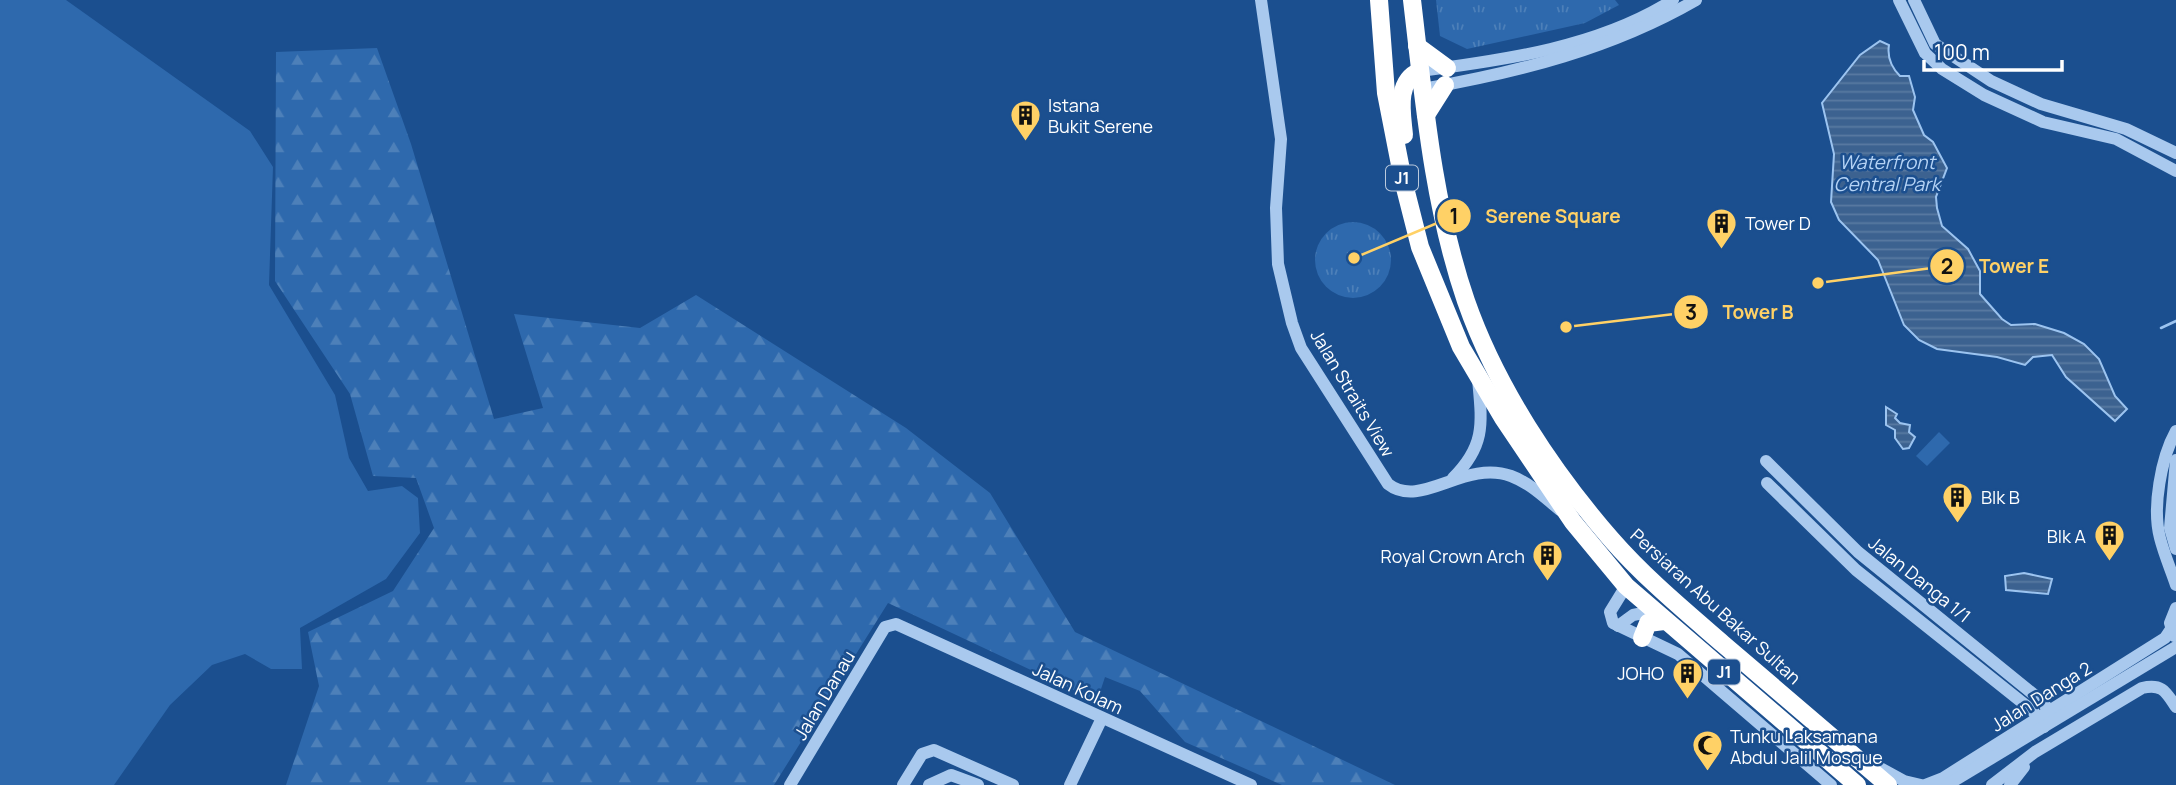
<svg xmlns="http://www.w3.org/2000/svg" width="2176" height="785" viewBox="0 0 2176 785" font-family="Manrope,sans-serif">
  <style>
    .green { fill: #2e69ad }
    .forest { fill: url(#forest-firs) }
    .park { fill: url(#park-tufts) }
    .water { fill: url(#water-rules); stroke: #9cc4f0; stroke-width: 2 }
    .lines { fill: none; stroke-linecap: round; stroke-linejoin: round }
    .stream { stroke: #9cc4f0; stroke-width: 2.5 }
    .minor { stroke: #a9c9ee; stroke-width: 12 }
    .highway { stroke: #fff; stroke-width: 18 }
    .labels { text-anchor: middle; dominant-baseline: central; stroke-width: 5; stroke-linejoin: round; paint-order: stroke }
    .shield { fill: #1b4f8f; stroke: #bbcadd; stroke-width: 2 }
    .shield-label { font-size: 16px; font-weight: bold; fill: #fff }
    .poi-label { font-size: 18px; fill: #fff; stroke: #1b4f8f; text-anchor: start }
    .street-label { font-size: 18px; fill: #fff; stroke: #1b4f8f }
    .water-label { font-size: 19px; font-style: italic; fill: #b5d3f5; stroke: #1b4f8f }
    .leader { fill: none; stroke: #ffd166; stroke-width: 2.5 }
    .callout-dot { fill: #ffd166; stroke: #1b4f8f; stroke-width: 2.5 }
    .mark-label { font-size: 21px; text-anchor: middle; font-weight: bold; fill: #111 }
    .callout-label { font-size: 19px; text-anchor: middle; font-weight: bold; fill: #ffd166; stroke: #1b4f8f; stroke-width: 5; stroke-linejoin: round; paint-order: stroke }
  </style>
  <defs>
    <pattern id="forest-firs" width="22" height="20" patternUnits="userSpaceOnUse" patternTransform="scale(1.75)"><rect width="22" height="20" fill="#2e69ad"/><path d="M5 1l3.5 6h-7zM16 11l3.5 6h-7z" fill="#4d80b9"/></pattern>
    <pattern id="park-tufts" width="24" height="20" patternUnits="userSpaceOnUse" patternTransform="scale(1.75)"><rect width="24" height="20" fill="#2e69ad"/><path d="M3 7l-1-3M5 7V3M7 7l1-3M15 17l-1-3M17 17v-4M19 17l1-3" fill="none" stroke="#4d80b9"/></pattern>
    <pattern id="water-rules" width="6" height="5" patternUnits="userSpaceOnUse" patternTransform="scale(1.75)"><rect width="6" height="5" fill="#3c6290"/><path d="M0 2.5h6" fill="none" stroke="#597aa1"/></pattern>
  </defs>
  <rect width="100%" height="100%" fill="#1b4f8f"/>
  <!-- green -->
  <g class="green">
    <polygon points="0,0 66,0 250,131 273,167 269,285 335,395 349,458 368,491 402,486 418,498 420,533 386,579 300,628 302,669 271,669 245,654 212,665 170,705 114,785 0,785"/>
    <polygon points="1939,432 1950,443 1927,466 1916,456"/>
  </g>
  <!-- forest -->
  <polygon class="forest" points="377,48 411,144 494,419 543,408 514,314 640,328 696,295 906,428 990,493 1075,632 1395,785 1282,785 1185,742 1140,691 1105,677 1097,701 888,603 774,785 286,785 319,686 308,632 393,591 434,528 416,478 373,476 350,394 275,281 276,52"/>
  <!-- park -->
  <g class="park">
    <polygon points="1436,0 1615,0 1619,5 1585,23 1467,49 1440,36"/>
    <circle cx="1353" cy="260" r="38"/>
  </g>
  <!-- water -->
  <g class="water">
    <path d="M1880,41L1889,45C1887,57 1891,67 1900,76H1909L1915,97L1913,110L1924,135L1933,142L1947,168L1936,197L1937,208L1942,226L1968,249L1980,271V294L2002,319L2011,325L2035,324L2064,333L2084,344L2099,359L2115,396L2127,409L2115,421L2066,377L2052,355L2033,357L2025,365L1997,357L1937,349L1919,340L1904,325L1878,260L1839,220L1831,202L1834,154L1822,103L1860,55Z"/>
    <polygon points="1886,407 1897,414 1895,418 1900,423 1910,425 1909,432 1915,437 1909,448 1903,449 1895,438 1895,430 1886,425"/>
    <polygon points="2024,573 2052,579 2048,594 2006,590 2005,576"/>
  </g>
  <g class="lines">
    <!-- stream -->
    <polyline class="stream" points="2161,328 2176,321"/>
    <!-- minor -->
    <g class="minor">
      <path d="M1261,0L1281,139L1276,208L1278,264L1292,323L1301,348L1388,484C1421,510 1464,459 1511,476C1530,483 1545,498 1560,510"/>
      <polyline points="1899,0 1925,53 1942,69 1984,95 2043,122 2116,139 2176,171"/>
      <polyline points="1914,0 1935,44 1991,81 2041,104 2126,129 2176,153"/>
      <path d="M1420,71C1505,60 1599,47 1673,0"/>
      <path d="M1423,89C1519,72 1611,49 1696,0"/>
      <path d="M2176,431C2161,458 2152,508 2160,538C2164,554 2171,570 2176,585"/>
      <polyline points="2176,460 2170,528 2176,549"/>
      <polyline points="1766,461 1858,552 2043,702 2054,720"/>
      <path d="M1453,478C1486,445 1482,423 1478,379"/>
      <polyline points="1767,483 1856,570 2033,711 2044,727"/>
      <polyline points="1626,586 1610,612 1613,623 1678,654 1831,785"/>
      <polyline points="1618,626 1633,615 1653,611"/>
      <polyline points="2174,636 2170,623 2176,608"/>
      <polyline points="1871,763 1904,781 1921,785"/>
      <polyline points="790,785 885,627 896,624 1251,785"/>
      <polyline points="903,785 922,754 934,750 1013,785"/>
      <polyline points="929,785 951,775 978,785"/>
      <polyline points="1070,785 1102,718"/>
      <polyline points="1925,785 1943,778 2165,638 2171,629"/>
      <polyline points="1947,785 2176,647"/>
      <path d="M1992,785L2035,752L2142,688C2162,683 2166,692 2176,707"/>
      <polyline points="2010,785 2024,767"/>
    </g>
    <!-- highway -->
    <g class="highway">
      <polyline points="1379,0 1386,93 1403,180 1420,247 1461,347 1503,418 1573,522 1626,586 1857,785"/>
      <path d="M1412,0C1424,101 1433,205 1466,301C1496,387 1552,471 1611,539C1644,577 1685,611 1723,644C1778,691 1833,738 1888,785"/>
      <polyline points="1417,46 1447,68"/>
      <polyline points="1426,115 1445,85"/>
      <path d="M1404,135C1402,113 1395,81 1420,71"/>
      <polyline points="1642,638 1648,623 1664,621"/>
    </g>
  </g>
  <!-- icons -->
  <defs>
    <symbol id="building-pin" viewBox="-11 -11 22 30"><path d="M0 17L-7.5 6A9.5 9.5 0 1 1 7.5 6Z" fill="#ffd166" stroke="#1b4f8f"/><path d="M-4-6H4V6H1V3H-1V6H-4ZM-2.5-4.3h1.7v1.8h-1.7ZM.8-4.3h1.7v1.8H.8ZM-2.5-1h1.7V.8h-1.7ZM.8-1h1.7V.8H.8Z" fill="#111"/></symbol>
    <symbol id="mosque-pin" viewBox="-11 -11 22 30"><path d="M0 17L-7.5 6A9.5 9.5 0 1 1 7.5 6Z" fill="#ffd166" stroke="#1b4f8f"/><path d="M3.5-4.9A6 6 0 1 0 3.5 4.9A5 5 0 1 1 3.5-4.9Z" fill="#111"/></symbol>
  </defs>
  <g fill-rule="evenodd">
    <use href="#building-pin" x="1008" y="98" width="35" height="47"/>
    <use href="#building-pin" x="1704" y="206" width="35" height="47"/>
    <use href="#building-pin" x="1940" y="480" width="35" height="47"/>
    <use href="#building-pin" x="2092" y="518" width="35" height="47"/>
    <use href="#building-pin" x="1530" y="538" width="35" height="47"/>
    <use href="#building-pin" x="1670" y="656" width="35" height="47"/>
    <use href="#mosque-pin" x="1690" y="728" width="35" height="47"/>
  </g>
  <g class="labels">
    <!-- shield labels -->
    <g class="shield">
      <rect x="1386" y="165.5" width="32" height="25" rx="5"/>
      <rect x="1708" y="659.5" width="32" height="25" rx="5"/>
    </g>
    <g class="shield-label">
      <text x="1402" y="178">J1</text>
      <text x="1724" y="672">J1</text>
    </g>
    <!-- poi labels -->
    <g class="poi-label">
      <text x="1048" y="105">Istana<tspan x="1048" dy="21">Bukit Serene</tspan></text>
      <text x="1745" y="223">Tower D</text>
      <text x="1981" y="497">Blk B</text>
      <text x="2086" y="536" text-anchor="end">Blk A</text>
      <text x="1525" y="556" text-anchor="end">Royal Crown Arch</text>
      <text x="1664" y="673" text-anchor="end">JOHO</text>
      <text x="1730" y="736">Tunku Laksamana<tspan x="1730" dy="21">Abdul Jalil Mosque</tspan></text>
    </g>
    <!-- street labels -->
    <g class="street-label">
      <text transform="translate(1353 393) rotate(59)">Jalan Straits View</text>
      <text transform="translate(1920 579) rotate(39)">Jalan Danga 1/1</text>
      <text transform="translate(1716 606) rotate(42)">Persiaran Abu Bakar Sultan</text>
      <text transform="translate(1078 688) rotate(25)">Jalan Kolam</text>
      <text transform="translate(824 695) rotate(-59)">Jalan Danau</text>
      <text transform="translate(2041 696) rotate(-32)">Jalan Danga 2</text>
    </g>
    <!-- water labels -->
    <g class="water-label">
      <text x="1887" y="162">Waterfront<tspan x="1887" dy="22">Central Park</tspan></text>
    </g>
  </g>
  <!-- callouts -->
  <path class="leader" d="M1354 258L1454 216M1818 283L1947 266M1566 327L1691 312"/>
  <g class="callout-dot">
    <circle cx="1354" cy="258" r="7"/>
    <circle cx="1818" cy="283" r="7"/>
    <circle cx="1566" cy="327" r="7"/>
    <circle cx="1454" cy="216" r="18"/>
    <circle cx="1947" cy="266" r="18"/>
    <circle cx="1691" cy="312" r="18"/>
  </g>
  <g class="mark-label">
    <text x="1454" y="224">1</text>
    <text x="1947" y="274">2</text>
    <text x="1691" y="320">3</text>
  </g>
  <g class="callout-label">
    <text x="1553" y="223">Serene Square</text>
    <text x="2014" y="273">Tower E</text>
    <text x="1758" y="319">Tower B</text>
  </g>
  <!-- scale -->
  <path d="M1924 60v10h138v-10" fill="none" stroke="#ffffff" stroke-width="3.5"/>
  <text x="1934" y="60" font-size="21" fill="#ffffff" stroke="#1b4f8f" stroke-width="5" paint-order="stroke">100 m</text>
</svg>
